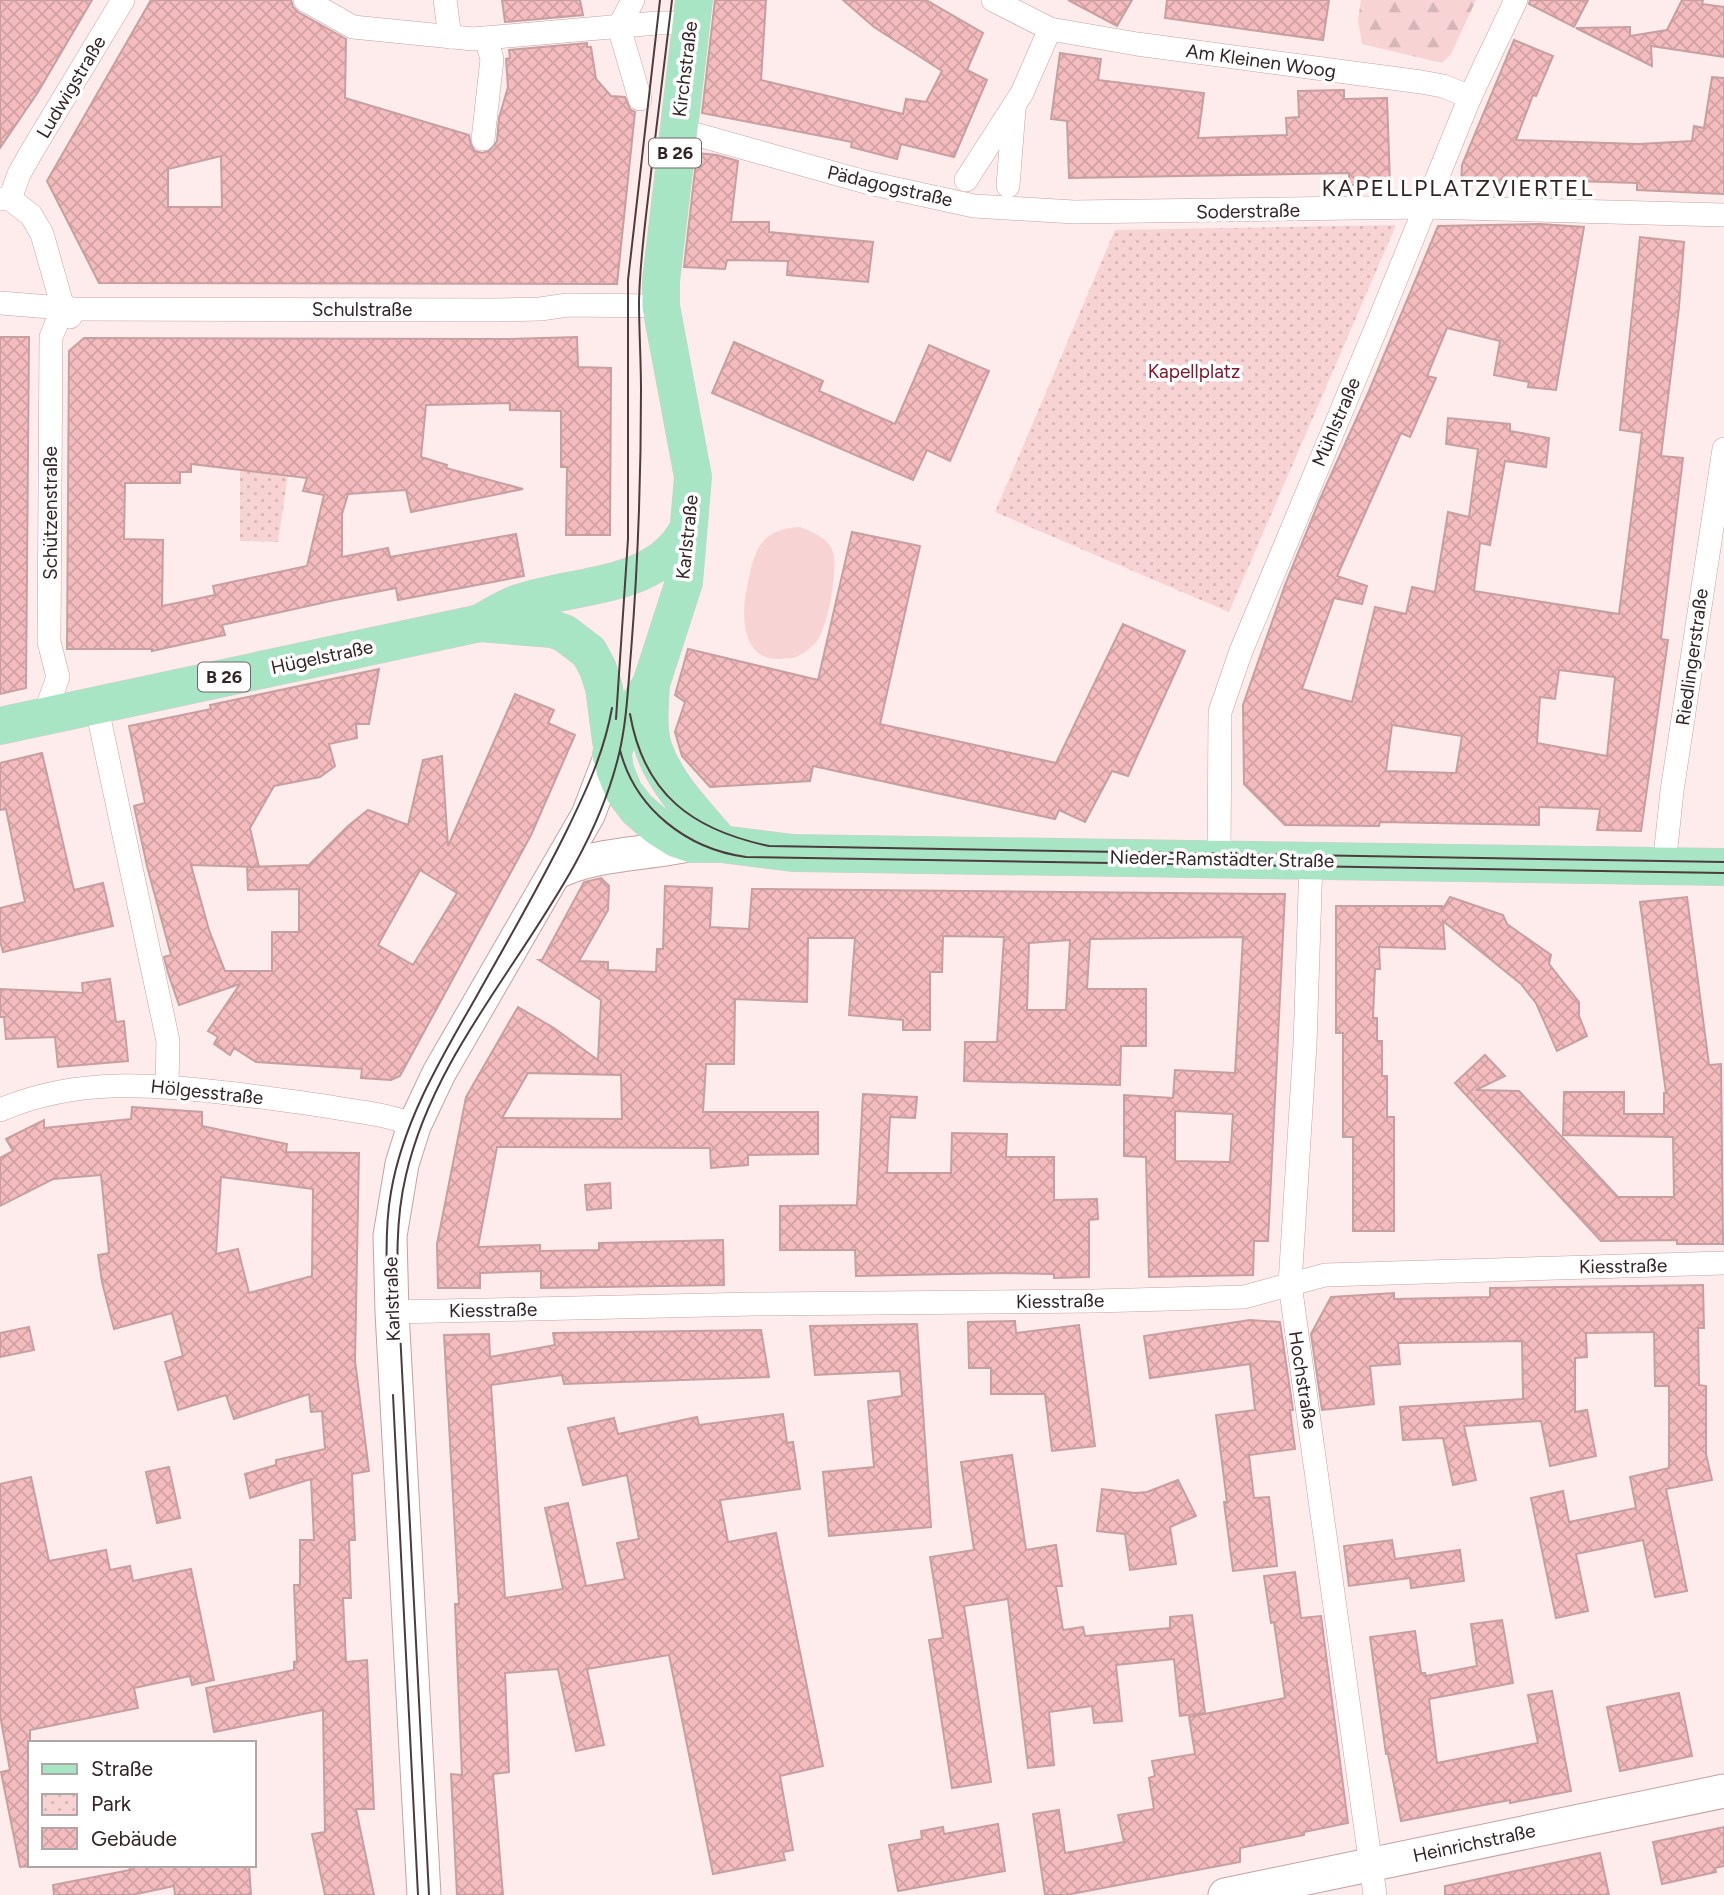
<svg xmlns="http://www.w3.org/2000/svg" width="1724" height="1895" viewBox="0 0 1724 1895" font-family="Figtree,sans-serif">
  <style>
    .forest { fill: url(#forest-firs) }
    .park { fill: url(#park-dots) }
    .garden { fill: #f8d3d4 }
    .building { fill: url(#building-cross-hatch); stroke: #c79fa0; stroke-width: 2; fill-rule: evenodd }
    .lines { fill: none; stroke-linecap: round; stroke-linejoin: round }
    .street-casing { stroke: #c9a0a1; stroke-width: 24 }
    .secondary-casing { stroke: #c9a0a1; stroke-width: 35 }
    .primary-casing { stroke: #d2cfcf; stroke-width: 38 }
    .street { stroke: #fff; stroke-width: 23 }
    .secondary { stroke: #fff; stroke-width: 33 }
    .primary { stroke: #a7e5c4; stroke-width: 37 }
    .tram { stroke: #4c3c3d; stroke-width: 2 }
    .labels { text-anchor: middle; dominant-baseline: central; stroke-width: 7; stroke-linejoin: round; paint-order: stroke }
    .shield { fill: #fff; stroke: #716666; stroke-width: 2 }
    .shield-label { font-size: 18px; font-weight: bold; fill: #342425 }
    .street-label { font-size: 19px; fill: #342425; stroke: #fff }
    .park-label { font-size: 19px; fill: #80172c; stroke: #fff }
    .quarter-label { font-size: 23px; letter-spacing: 2px; fill: #342425; stroke: #fff }
  </style>
  <defs>
    <pattern id="forest-firs" width="22" height="20" patternUnits="userSpaceOnUse" patternTransform="scale(1.75)"><rect width="22" height="20" fill="#f8d3d4"/><path d="M5 1l3.5 6h-7zM16 11l3.5 6h-7z" fill="#d5b5b6"/></pattern>
    <pattern id="park-dots" width="8" height="8" patternUnits="userSpaceOnUse" patternTransform="scale(1.75)"><rect width="8" height="8" fill="#f8d3d4"/><path d="M2 2h.1M6 6h.1" fill="none" stroke="#d5b5b6" stroke-width="1.8" stroke-linecap="round"/></pattern>
    <pattern id="building-cross-hatch" width="8" height="8" patternUnits="userSpaceOnUse" patternTransform="scale(1.75)"><rect width="8" height="8" fill="#f4bcbe"/><path d="M0 0l8 8M0 8l8-8" fill="none" stroke="#d2a1a3"/></pattern>
  </defs>
  <rect width="100%" height="100%" fill="#feecec"/>
  <!-- forest -->
  <polygon class="forest" points="1361,0 1476,0 1451,54 1442,63 1362,44 1358,20"/>
  <!-- park -->
  <g class="park">
    <polygon points="1396,225 1229,612 995,512 1115,230"/>
    <polygon points="240,469 288,475 278,542 240,541"/>
  </g>
  <!-- garden -->
  <path class="garden" d="M800,527C812,532 829,538 833,552C838,571 828,626 817,641C813,646 806,652 800,655C795,659 787,658 780,659C744,661 741,619 746,593C753,556 756,529 800,527Z"/>
  <!-- building -->
  <g class="building">
    <polygon points="0,0 92,0 38,92 0,148"/>
    <path d="M151,0H291L293,7L298,12L346,39L345,98L469,135L471,145L475,151L482,153L489,151L497,141L499,118L508,87L506,59L510,58L509,50L587,43V47H591L596,79L611,96L625,97L630,109L635,112L617,284L99,283L47,181ZM221,156L222,207H168V169Z"/>
    <polygon points="502,0 580,0 583,15 505,22"/>
    <polygon points="715,0 766,0 761,80 903,114 906,99 926,102 942,71 874,27 843,0 926,0 983,33 967,70 987,80 954,157 901,144 897,159 851,147 852,142 702,113"/>
    <polygon points="1068,0 1132,0 1117,26"/>
    <polygon points="1167,0 1329,0 1323,40 1165,18"/>
    <polygon points="1530,0 1588,0 1574,27 1529,4"/>
    <polygon points="1682,0 1703,0 1702,4 1724,7 1724,57 1651,46 1652,66 1576,28 1630,27 1630,36 1667,30"/>
    <polygon points="1514,40 1553,56 1536,96 1533,95 1516,140 1639,144 1692,141 1694,126 1704,128 1712,77 1724,78 1724,194 1637,190 1637,183 1543,180 1543,187 1461,183 1462,165"/>
    <polygon points="1060,53 1101,59 1098,80 1204,93 1198,138 1287,135 1286,118 1299,117 1298,91 1344,90 1344,99 1387,98 1390,184 1349,185 1349,173 1069,178 1067,121 1051,119"/>
    <polygon points="697,153 717,155 738,161 731,222 769,222 769,232 873,242 868,282 787,275 788,261 727,260 725,269 684,267"/>
    <path d="M1540,224L1584,227L1556,390L1528,387L1529,382L1494,375L1500,341L1447,328L1427,376L1436,378L1410,437L1401,433L1337,576L1367,586L1362,604L1334,598L1302,689L1352,702L1375,607L1406,614L1412,587L1435,592L1448,512L1469,517L1478,449L1446,444L1448,418L1510,424V431L1549,438L1546,467L1505,461L1490,545L1480,543L1474,591L1619,614L1642,433L1620,430L1640,237L1684,242L1679,307L1661,456L1683,458L1661,639L1668,640L1641,831L1597,830L1600,809L1539,807V825L1380,822L1379,826L1285,825L1244,784L1243,705L1285,585L1320,499L1369,391L1438,226ZM1559,670L1615,677L1607,756L1537,743L1540,697L1555,699ZM1392,725L1462,736L1456,773L1386,771Z"/>
    <polygon points="0,337 29,337 26,688 0,694"/>
    <path d="M577,337L578,367L611,368L610,535H566L567,467H561V411L510,410V403L426,405L421,457L447,465L446,468L523,489L411,512L406,490L348,494L342,514V557L388,548L390,557L516,534L524,576L398,600L396,588L335,600L222,625L225,635L152,651V649H67L69,351L84,338L509,339ZM191,464L307,478L303,491L324,495L307,566L213,586L215,595L162,606L163,540L124,539L125,483H180V472H191Z"/>
    <polygon points="734,342 823,381 819,391 895,424 929,345 989,371 950,461 927,450 913,480 712,393"/>
    <polygon points="852,532 920,546 880,724 1056,763 1123,624 1185,651 1128,776 1112,771 1085,822 1059,810 1055,819 813,766 810,781 710,787 682,756 675,732 685,702 675,695 688,649 818,680"/>
    <path d="M379,669L369,724H356L357,738L329,744L335,766L320,777L274,786L250,828L259,867L191,865L209,930L225,971H272V932H299V889L248,890L247,867L309,865L348,826L368,810L408,825L423,760L442,756L448,846L515,694L554,710L548,723L575,735L531,835L400,1076L391,1080L361,1078L362,1069L256,1062L234,1048L230,1055L214,1044L218,1037L208,1031L240,984L179,1005L168,973L164,957L171,955L147,866L134,806L145,803L129,726L211,709L210,705ZM420,870L457,893L413,965L378,945Z"/>
    <polygon points="42,753 74,890 103,883 113,926 3,952 0,941 0,908 25,902 6,809 0,810 0,763"/>
    <path d="M601,878L609,886L608,910L579,961L608,962V970L656,972L657,949H663L665,886L712,888L710,927L749,929L752,889L1285,894L1268,1241H1254L1253,1275L1149,1277L1146,1157L1124,1156V1095L1173,1098L1175,1070L1235,1073L1243,937L1090,939L1087,989H1146V1046H1121L1120,1085L964,1081L965,1042H997L1004,937L943,936L942,972H930V1030H903V1020L849,1015L855,938H808L807,1002L735,999L734,1064H706L703,1112H818V1154L748,1155V1165L711,1168L710,1148L497,1147L478,1247L540,1245V1251L599,1250V1243L723,1240L724,1285L541,1288V1271L480,1273V1288H438L437,1244L466,1097L518,1007L554,1028L598,1060L601,1000L539,960H542L584,882ZM1070,940L1066,1010H1027L1029,943ZM528,1073L621,1075L622,1119L502,1118ZM1175,1111L1233,1114L1230,1162L1175,1161Z"/>
    <polygon points="1450,897 1503,915 1507,924 1551,955 1549,964 1579,1002 1579,1016 1587,1036 1557,1051 1536,1003 1521,984 1443,921 1445,949 1379,947 1380,969 1375,969 1373,1018 1377,1018 1377,1041 1382,1041 1382,1076 1387,1076 1387,1117 1394,1117 1394,1231 1353,1231 1353,1137 1343,1137 1343,1033 1336,1033 1336,906 1442,906 1442,910"/>
    <polygon points="1687,897 1709,1065 1721,1064 1723,1244 1677,1244 1677,1240 1601,1241 1455,1083 1485,1055 1505,1076 1476,1090 1519,1091 1618,1197 1674,1197 1673,1137 1563,1135 1564,1092 1624,1092 1624,1114 1664,1114 1664,1093 1666,1093 1640,902"/>
    <polygon points="110,979 116,1022 124,1021 128,1061 58,1067 55,1037 6,1039 4,1017 0,1017 0,989 83,993 82,983"/>
    <polygon points="863,1094 917,1097 915,1118 890,1117 887,1173 951,1173 952,1133 1007,1134 1006,1157 1054,1157 1054,1200 1097,1199 1098,1219 1089,1220 1089,1277 1054,1278 1054,1274 1003,1273 856,1276 855,1250 780,1250 780,1206 857,1205"/>
    <path d="M132,1107L202,1112V1126L287,1144L286,1152L359,1153L355,1361L369,1471L352,1474L355,1540H349L351,1598H343L346,1662L367,1660L374,1809H356L374,1895H325L312,1834L325,1832L323,1710L214,1732L206,1688L294,1670V1662L297,1661L294,1585H300V1540H314L311,1479L250,1498L245,1474L276,1465V1460L325,1449L322,1411L311,1412L309,1394L234,1419L226,1395L178,1410L165,1362L183,1356L172,1313L114,1329L102,1282L98,1255L109,1253L101,1175L53,1179L0,1206V1158L13,1151L6,1139L44,1120V1128L131,1119ZM221,1177L313,1189L312,1276L249,1293L238,1249L216,1254Z"/>
    <polygon points="610,1183 611,1208 587,1210 585,1185"/>
    <polygon points="1703,1285 1704,1328 1698,1328 1699,1385 1706,1386 1706,1454 1712,1480 1666,1489 1687,1591 1655,1597 1643,1540 1576,1554 1588,1611 1556,1618 1531,1498 1563,1491 1569,1522 1636,1508 1630,1477 1669,1468 1669,1386 1655,1386 1654,1332 1586,1333 1587,1357 1575,1358 1575,1412 1587,1410 1596,1456 1550,1466 1541,1421 1464,1426 1476,1480 1453,1485 1443,1438 1403,1440 1400,1407 1523,1399 1522,1341 1398,1343 1400,1364 1370,1366 1374,1404 1322,1410 1311,1334 1331,1297 1394,1293 1394,1299 1490,1297 1490,1288"/>
    <polygon points="1250,1320 1280,1322 1293,1410 1290,1410 1295,1449 1249,1455 1254,1498 1269,1497 1277,1566 1233,1571 1224,1502 1227,1502 1216,1415 1255,1410 1250,1364 1150,1378 1144,1336"/>
    <polygon points="1015,1321 1016,1333 1079,1325 1095,1446 1052,1451 1045,1394 991,1394 991,1368 969,1368 968,1322"/>
    <polygon points="917,1324 931,1527 829,1536 823,1472 874,1467 868,1401 902,1396 900,1371 815,1375 810,1326"/>
    <polygon points="29,1327 34,1350 0,1357 0,1333"/>
    <polygon points="761,1330 769,1377 564,1384 562,1375 491,1385 505,1598 563,1589 545,1508 568,1503 586,1586 625,1579 617,1543 639,1539 627,1475 583,1485 568,1428 614,1418 618,1434 697,1417 699,1425 783,1414 787,1443 793,1442 800,1489 720,1500 728,1542 776,1533 823,1766 780,1776 793,1850 783,1852 785,1860 713,1874 669,1655 587,1669 604,1745 576,1751 558,1669 505,1673 509,1772 493,1774 503,1895 457,1895 451,1774 462,1775 455,1604 459,1604 444,1335 489,1334 490,1357 555,1345 553,1333"/>
    <polygon points="1012,1455 1026,1550 1056,1545 1062,1586 1056,1586 1063,1630 1083,1627 1085,1636 1170,1628 1170,1617 1192,1615 1205,1713 1180,1716 1174,1659 1116,1665 1122,1721 1094,1723 1092,1706 1049,1712 1054,1765 1028,1768 1008,1599 964,1606 991,1782 952,1788 929,1640 943,1638 930,1557 974,1550 961,1462"/>
    <polygon points="169,1467 180,1518 157,1523 146,1472"/>
    <polygon points="31,1477 49,1561 106,1550 110,1570 130,1566 133,1581 191,1569 214,1680 192,1685 190,1676 134,1688 138,1708 30,1730 30,1866 20,1867 1,1772 10,1770 0,1715 0,1484"/>
    <polygon points="1178,1480 1196,1516 1170,1527 1176,1564 1130,1570 1125,1534 1097,1531 1102,1489 1135,1493 1147,1492"/>
    <polygon points="1392,1540 1395,1559 1460,1550 1464,1581 1411,1588 1410,1578 1349,1586 1344,1546"/>
    <polygon points="1295,1572 1301,1618 1321,1616 1348,1823 1304,1832 1304,1835 1240,1848 1240,1862 1066,1895 1045,1895 1033,1814 1059,1810 1065,1853 1124,1842 1118,1815 1154,1809 1149,1778 1155,1776 1152,1761 1195,1754 1189,1717 1285,1698 1274,1622 1271,1623 1264,1576"/>
    <polygon points="1502,1620 1513,1683 1429,1699 1437,1763 1538,1743 1528,1695 1552,1691 1571,1791 1510,1803 1510,1800 1401,1821 1388,1754 1386,1754 1370,1637 1415,1631 1421,1673 1425,1673 1426,1676 1477,1666 1471,1624"/>
    <polygon points="1679,1693 1692,1756 1620,1771 1607,1707"/>
    <polygon points="998,1824 1005,1871 898,1891 889,1845 922,1839 921,1831 943,1827 944,1834"/>
    <polygon points="1724,1827 1724,1866 1715,1868 1716,1872 1662,1884 1653,1842"/>
    <polygon points="1600,1853 1609,1895 1445,1895 1445,1886"/>
    <polygon points="129,1865 249,1865 251,1895 175,1895 174,1886 132,1895 54,1895 53,1885 130,1870"/>
  </g>
  <g class="lines">
    <defs>
      <g id="street">
        <polyline points="305,0 353,27 473,39 657,23 691,23"/>
        <polyline points="445,0 450,37"/>
        <polyline points="633,0 619,27 640,99"/>
        <polyline points="993,0 1050,29 1137,44 1421,82 1443,86 1470,97"/>
        <polyline points="677,129 869,183 974,206 1074,212 1424,207 1724,215"/>
        <polyline points="483,139 492,59 486,38"/>
        <polyline points="966,180 1022,93 1050,29"/>
        <polyline points="1008,186 1014,109"/>
        <polyline points="0,199 10,199 31,215 42,234 63,308 70,317"/>
        <polyline points="10,199 19,174 32,151 123,0"/>
        <polyline points="0,303 75,309 493,310 540,309 568,305 661,306"/>
        <polyline points="96,704 168,1041 167,1085"/>
        <polyline points="44,716 58,677 49,642 51,337 63,308"/>
        <polyline points="1219,859 1220,712 1241,651 1377,326 1470,97 1516,0"/>
        <polyline points="1311,861 1305,1044 1290,1284 1375,1895"/>
        <polyline points="1664,866 1672,791 1724,449"/>
        <path d="M0,1110C77,1077 155,1084 236,1094C268,1098 300,1102 331,1107C357,1112 391,1114 414,1126"/>
        <polyline points="392,1312 754,1304 1094,1301 1244,1297 1325,1275 1724,1263"/>
      </g>
      <g id="secondary">
        <path d="M555,873C597,852 647,855 692,844"/>
        <polyline points="424,1895 392,1312 390,1236 402,1164 414,1126 439,1073 588,815 611,755"/>
        <polyline points="1225,1895 1724,1791"/>
      </g>
      <g id="primary">
        <polyline points="480,623 552,629 564,633 589,652 598,669 604,688 615,770 624,792 637,809 658,827 677,839 692,844 721,844 793,853 1724,867"/>
        <path d="M651,684C650,705 647,729 654,750C667,786 697,815 721,844"/>
        <path d="M0,726L480,623C493,616 506,607 519,603C575,583 657,590 688,529"/>
        <polyline points="611,755 623,729 651,684 684,582 693,477 661,306 661,281 694,0"/>
      </g>
    </defs>
    <!-- street casing -->
    <use href="#street" class="street-casing"/>
    <!-- secondary casing -->
    <use href="#secondary" class="secondary-casing"/>
    <!-- primary casing -->
    <use href="#primary" class="primary-casing"/>
    <!-- street -->
    <use href="#street" class="street"/>
    <!-- secondary -->
    <use href="#secondary" class="secondary"/>
    <!-- primary -->
    <use href="#primary" class="primary"/>
    <!-- tram -->
    <g class="tram">
      <path d="M630,714C644,795 693,830 769,846L1724,862"/>
      <polyline points="616,719 628,539 628,280 660,0"/>
      <path d="M620,750C635,809 687,849 746,857L1724,873"/>
      <path d="M387,1276C386,1248 386,1220 391,1192C403,1122 440,1060 475,999C506,944 538,889 566,832C586,791 604,753 612,708"/>
      <polyline points="393,1395 418,1895"/>
      <path d="M429,1895L399,1312C397,1266 395,1221 406,1175C442,1019 582,910 619,754C627,720 628,686 631,652C638,564 641,478 641,390C641,360 639,331 639,301C640,255 647,210 652,164C659,109 665,55 672,0"/>
    </g>
  </g>
  <g class="labels">
    <!-- shield labels -->
    <g class="shield">
      <rect x="649" y="138.5" width="52" height="29" rx="5"/>
      <rect x="198" y="662.5" width="52" height="29" rx="5"/>
    </g>
    <g class="shield-label">
      <text x="675" y="153">B 26</text>
      <text x="224" y="677">B 26</text>
    </g>
    <!-- street labels -->
    <g class="street-label">
      <text transform="translate(1261 61) rotate(8)">Am Kleinen Woog</text>
      <text transform="translate(685 69) rotate(-83)">Kirchstraße</text>
      <text transform="translate(71 87) rotate(-59)">Ludwigstraße</text>
      <text transform="translate(890 186) rotate(13)">Pädagogstraße</text>
      <text transform="translate(1248 211) rotate(-1)">Soderstraße</text>
      <text x="362" y="309">Schulstraße</text>
      <text transform="translate(1336 422) rotate(-67)">Mühlstraße</text>
      <text transform="translate(50 513) rotate(-90)">Schützenstraße</text>
      <text transform="translate(687 537) rotate(-84)">Karlstraße</text>
      <text transform="translate(322 657) rotate(-12)">Hügelstraße</text>
      <text transform="translate(1692 657) rotate(-82)">Riedlingerstraße</text>
      <text transform="translate(1222 859) rotate(1)">Nieder-Ramstädter Straße</text>
      <text transform="translate(207 1092) rotate(6)">Hölgesstraße</text>
      <text transform="translate(1623 1266) rotate(-1)">Kiesstraße</text>
      <text transform="translate(392 1299) rotate(-92)">Karlstraße</text>
      <text transform="translate(1060 1301) rotate(-1)">Kiesstraße</text>
      <text transform="translate(493 1310) rotate(-1)">Kiesstraße</text>
      <text transform="translate(1303 1380) rotate(81)">Hochstraße</text>
      <text transform="translate(1474 1843) rotate(-12)">Heinrichstraße</text>
    </g>
    <!-- park labels -->
    <g class="park-label">
      <text x="1194" y="371">Kapellplatz</text>
    </g>
    <!-- quarter labels -->
    <g class="quarter-label">
      <text x="1458" y="188">KAPELLPLATZVIERTEL</text>
    </g>
  </g>
  <!-- legend -->
  <rect x="28" y="1741" width="228" height="126" fill="#ffffff" stroke="#aea7a8" stroke-width="2"/>
  <rect x="42" y="1764" width="35" height="10" fill="#a7e5c4" stroke="#aea7a8" stroke-width="2"/>
  <text x="91" y="1776" font-size="21" fill="#342425">Straße</text>
  <rect x="42" y="1794" width="35" height="21" fill="url(#park-dots)" stroke="#aea7a8" stroke-width="2"/>
  <text x="91" y="1811" font-size="21" fill="#342425">Park</text>
  <rect x="42" y="1828" width="35" height="21" fill="url(#building-cross-hatch)" stroke="#aea7a8" stroke-width="2"/>
  <text x="91" y="1846" font-size="21" fill="#342425">Gebäude</text>
</svg>
